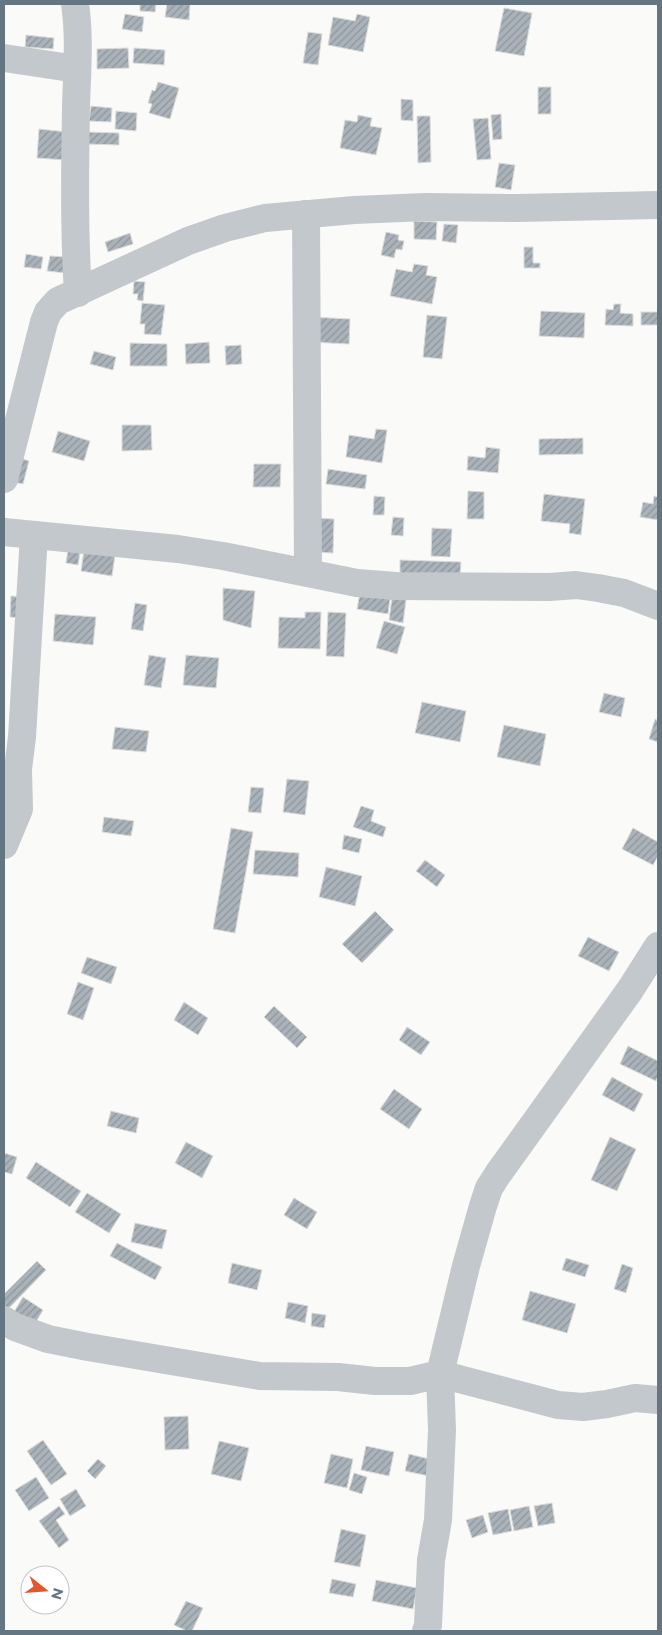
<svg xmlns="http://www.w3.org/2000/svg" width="662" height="1635" viewBox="0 0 662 1635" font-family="Montserrat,sans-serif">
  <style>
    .building { fill: url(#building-hatch); stroke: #dcdcda }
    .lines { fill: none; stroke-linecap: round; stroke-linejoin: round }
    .minor { stroke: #c3c8cc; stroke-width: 28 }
  </style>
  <defs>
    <pattern id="building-hatch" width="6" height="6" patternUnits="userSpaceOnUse" patternTransform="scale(1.25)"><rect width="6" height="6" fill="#aab3b9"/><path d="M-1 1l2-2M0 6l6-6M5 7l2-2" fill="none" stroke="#8e969c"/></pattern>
  </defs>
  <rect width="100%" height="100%" fill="#fafaf8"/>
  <!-- building -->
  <g class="building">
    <polygon points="140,4 156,4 155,12 140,11"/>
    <polygon points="167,4 190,4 189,20 165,17"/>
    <polygon points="504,8 532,13 524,56 495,51"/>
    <polygon points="125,14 144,17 142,32 122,29"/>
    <polygon points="357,14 370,17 363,52 328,45 333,17 355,21"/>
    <polygon points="308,32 322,34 318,65 303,63"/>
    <polygon points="26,35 54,38 53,49 25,47"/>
    <polygon points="128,48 129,68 97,69 97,49"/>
    <polygon points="134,48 165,50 164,65 133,63"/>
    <polygon points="158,82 179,88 170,119 149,113 152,104 148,103 152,90 155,91"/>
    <rect x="538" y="87" width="13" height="27"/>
    <polygon points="401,99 413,100 413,121 401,120"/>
    <polygon points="91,106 112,108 111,122 89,121"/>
    <polygon points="116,111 137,113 136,131 115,129"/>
    <polygon points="501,114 502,139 493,140 491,115"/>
    <polygon points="358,115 372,118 370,126 382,128 376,155 340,148 345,120 357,122"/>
    <polygon points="417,116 430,116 431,162 418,163"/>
    <polygon points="488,118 491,159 477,160 473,119"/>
    <polygon points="39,129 67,132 65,160 37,158"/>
    <polygon points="87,132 119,133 119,145 87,144"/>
    <polygon points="499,163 515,165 511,190 495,187"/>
    <polygon points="414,221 437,222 436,240 414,239"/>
    <polygon points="444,224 458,225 456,243 442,241"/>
    <polygon points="386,232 399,235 398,240 404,241 402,250 396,249 394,258 381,255"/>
    <polygon points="130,233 133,244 108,252 105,242"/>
    <polygon points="524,247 533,247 533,263 540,263 540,268 524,268"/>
    <polygon points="26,254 43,257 41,269 24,267"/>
    <polygon points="50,256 69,257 66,273 47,271"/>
    <polygon points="414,264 428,266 426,275 437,277 432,304 390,296 396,269 412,272"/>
    <polygon points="134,281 145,282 143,301 137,300 138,294 133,294"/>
    <polygon points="142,303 165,305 161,335 144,334 145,324 140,324"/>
    <polygon points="614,304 621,304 620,313 633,314 633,326 605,325 606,309 613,310"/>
    <polygon points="541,311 585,313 584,338 539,336"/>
    <rect x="641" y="312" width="17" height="13"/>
    <polygon points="427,315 447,317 442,359 423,357"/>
    <polygon points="311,317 350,319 349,344 310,342"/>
    <polygon points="209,342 210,363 186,364 185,344"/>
    <polygon points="130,343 167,344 167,366 130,366"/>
    <polygon points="241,345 242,364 226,365 225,346"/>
    <polygon points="94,351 116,357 113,370 90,364"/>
    <polygon points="122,425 151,425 152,450 122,451"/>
    <polygon points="376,429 387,430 382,463 346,457 349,435 374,439"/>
    <polygon points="58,431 90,441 84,461 52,452"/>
    <polygon points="583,438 583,454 539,455 539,439"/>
    <polygon points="486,447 500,449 498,473 467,470 468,456 485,458"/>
    <polygon points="20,458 29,461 23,484 13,482"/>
    <polygon points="254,464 281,464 280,487 253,487"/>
    <polygon points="328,469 367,475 365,489 326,484"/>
    <polygon points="468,491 484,492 484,519 467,519"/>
    <polygon points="544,494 585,499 581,535 569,533 570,524 541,521"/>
    <polygon points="374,496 385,497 384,515 373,515"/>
    <polygon points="654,496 658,497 658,520 640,517 643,502 653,504"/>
    <polygon points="393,517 404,518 403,536 391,535"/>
    <polygon points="315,518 334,519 333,553 314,552"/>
    <polygon points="432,528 452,529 450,557 431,556"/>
    <polygon points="68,550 80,552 78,565 66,563"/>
    <polygon points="84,550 115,555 112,576 81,571"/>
    <polygon points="400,560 461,562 460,578 400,576"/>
    <polygon points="361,587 391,591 388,614 357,609"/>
    <polygon points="223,588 255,591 251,628 223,620"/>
    <polygon points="11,596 25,597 23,618 10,617"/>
    <polygon points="392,598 406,600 403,623 389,620"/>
    <polygon points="135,603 147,605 143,631 131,629"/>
    <polygon points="305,612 321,612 320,649 278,648 279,617 305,618"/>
    <polygon points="328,612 346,613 344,657 326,656"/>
    <polygon points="55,614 96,617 93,645 53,641"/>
    <polygon points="384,621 405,627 397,654 376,648"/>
    <polygon points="149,655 166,658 161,688 144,685"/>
    <polygon points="186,655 219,658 216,688 183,685"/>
    <polygon points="604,693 625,698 621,717 599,712"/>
    <polygon points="422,702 466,711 460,742 415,733"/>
    <polygon points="655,719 658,721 658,742 649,739"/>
    <polygon points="504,725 546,734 540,766 497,757"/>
    <polygon points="115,727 149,731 146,752 112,749"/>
    <polygon points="287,779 309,781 305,815 283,812"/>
    <polygon points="251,787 264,788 261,813 248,812"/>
    <polygon points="361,806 374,810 371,821 386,827 383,837 353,827"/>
    <polygon points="104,817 134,821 131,836 102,832"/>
    <polygon points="231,828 253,832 235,933 213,929"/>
    <polygon points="633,828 658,842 658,856 653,865 622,849"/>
    <polygon points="344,835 362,839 359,853 342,849"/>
    <polygon points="255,850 299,853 298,877 253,874"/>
    <polygon points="425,860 445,875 437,887 416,871"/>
    <polygon points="326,867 362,876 355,906 319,897"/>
    <polygon points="375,911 394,930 362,963 342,944"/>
    <polygon points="588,937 619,952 609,971 578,956"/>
    <polygon points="87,957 117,967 111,984 81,973"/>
    <polygon points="78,982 94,988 83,1020 67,1014"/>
    <polygon points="184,1002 208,1018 198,1035 174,1020"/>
    <polygon points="274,1006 307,1037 297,1048 264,1017"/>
    <polygon points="407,1027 430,1042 421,1055 399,1040"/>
    <polygon points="628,1046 658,1061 658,1076 656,1081 620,1064"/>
    <polygon points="612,1077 643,1094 634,1112 602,1095"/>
    <polygon points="394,1089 422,1109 409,1129 380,1109"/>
    <polygon points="111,1111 139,1118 136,1133 107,1126"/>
    <polygon points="610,1137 636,1149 617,1191 591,1180"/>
    <polygon points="186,1142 213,1156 202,1178 175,1163"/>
    <polygon points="4,1153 17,1157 12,1174 4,1172"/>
    <polygon points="36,1162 81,1191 70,1207 26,1178"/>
    <polygon points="87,1193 121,1214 109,1233 75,1212"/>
    <polygon points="294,1198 317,1212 307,1229 284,1215"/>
    <polygon points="135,1223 167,1230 162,1249 131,1242"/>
    <polygon points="117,1243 162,1267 155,1280 110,1256"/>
    <polygon points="566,1258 589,1265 585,1277 562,1270"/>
    <polygon points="37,1261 46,1270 5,1312 4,1294"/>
    <polygon points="232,1263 262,1270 257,1290 228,1283"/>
    <polygon points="622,1264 633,1268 626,1293 614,1289"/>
    <polygon points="530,1291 576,1304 567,1333 522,1320"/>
    <polygon points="23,1297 43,1310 34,1325 14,1312"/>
    <polygon points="288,1302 308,1306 305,1323 285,1318"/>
    <polygon points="312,1313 326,1315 324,1328 311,1326"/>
    <polygon points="188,1416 189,1449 165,1450 164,1417"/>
    <polygon points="43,1440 67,1474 51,1485 27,1451"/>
    <polygon points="219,1441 249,1448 241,1481 211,1474"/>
    <polygon points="366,1446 394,1452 389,1476 361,1470"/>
    <polygon points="331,1454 353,1459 347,1488 324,1483"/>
    <polygon points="409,1454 433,1460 429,1476 405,1471"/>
    <polygon points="98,1459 106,1466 95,1479 87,1471"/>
    <polygon points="354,1473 367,1477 362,1494 349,1490"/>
    <polygon points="36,1477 49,1498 29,1511 15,1490"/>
    <polygon points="76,1489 86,1506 70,1516 60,1499"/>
    <polygon points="552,1503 555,1523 538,1526 534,1506"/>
    <polygon points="59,1506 65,1514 56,1520 69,1540 59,1548 39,1521"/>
    <polygon points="529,1506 533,1527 514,1531 510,1510"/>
    <polygon points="508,1509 512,1531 493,1535 488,1513"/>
    <polygon points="483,1515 488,1532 472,1538 466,1520"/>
    <polygon points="341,1529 366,1535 360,1567 334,1562"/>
    <polygon points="332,1579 356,1584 353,1597 329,1593"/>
    <polygon points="376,1580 417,1588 413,1609 372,1601"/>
    <polygon points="186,1601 203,1608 192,1631 187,1631 174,1625"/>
  </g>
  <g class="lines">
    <!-- minor -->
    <g class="minor">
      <path d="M75,4C80,37 77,73 76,106C75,169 74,231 78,293"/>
      <polyline points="4,58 77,69"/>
      <polyline points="306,214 308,572"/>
      <polyline points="4,479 44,322 48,312 58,301 188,241 225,228 265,218 354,210 426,207 517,208 658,205"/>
      <polyline points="4,532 178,549 223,556 357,583 396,586 550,587 576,585 598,588 624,593 658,606"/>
      <polyline points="4,845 19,809 18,769 22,737 34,535"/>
      <polyline points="4,1320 15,1327 48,1339 88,1347 260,1376 338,1377 375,1381 410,1381 440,1374 558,1405 583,1407 607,1404 635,1398 658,1400"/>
      <polyline points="426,1631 428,1625 431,1560 438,1520 442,1430 440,1374 466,1266 483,1206 489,1188 498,1174 630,990 658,946"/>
    </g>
  </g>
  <!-- border -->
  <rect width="662" height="1635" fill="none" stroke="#657683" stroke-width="10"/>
  <!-- north arrow -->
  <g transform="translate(45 1590) rotate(107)"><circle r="24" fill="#ffffff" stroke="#c1c8cd"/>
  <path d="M0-4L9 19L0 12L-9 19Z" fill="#e4572e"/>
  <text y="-8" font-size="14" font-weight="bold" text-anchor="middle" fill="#657683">N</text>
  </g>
</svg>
